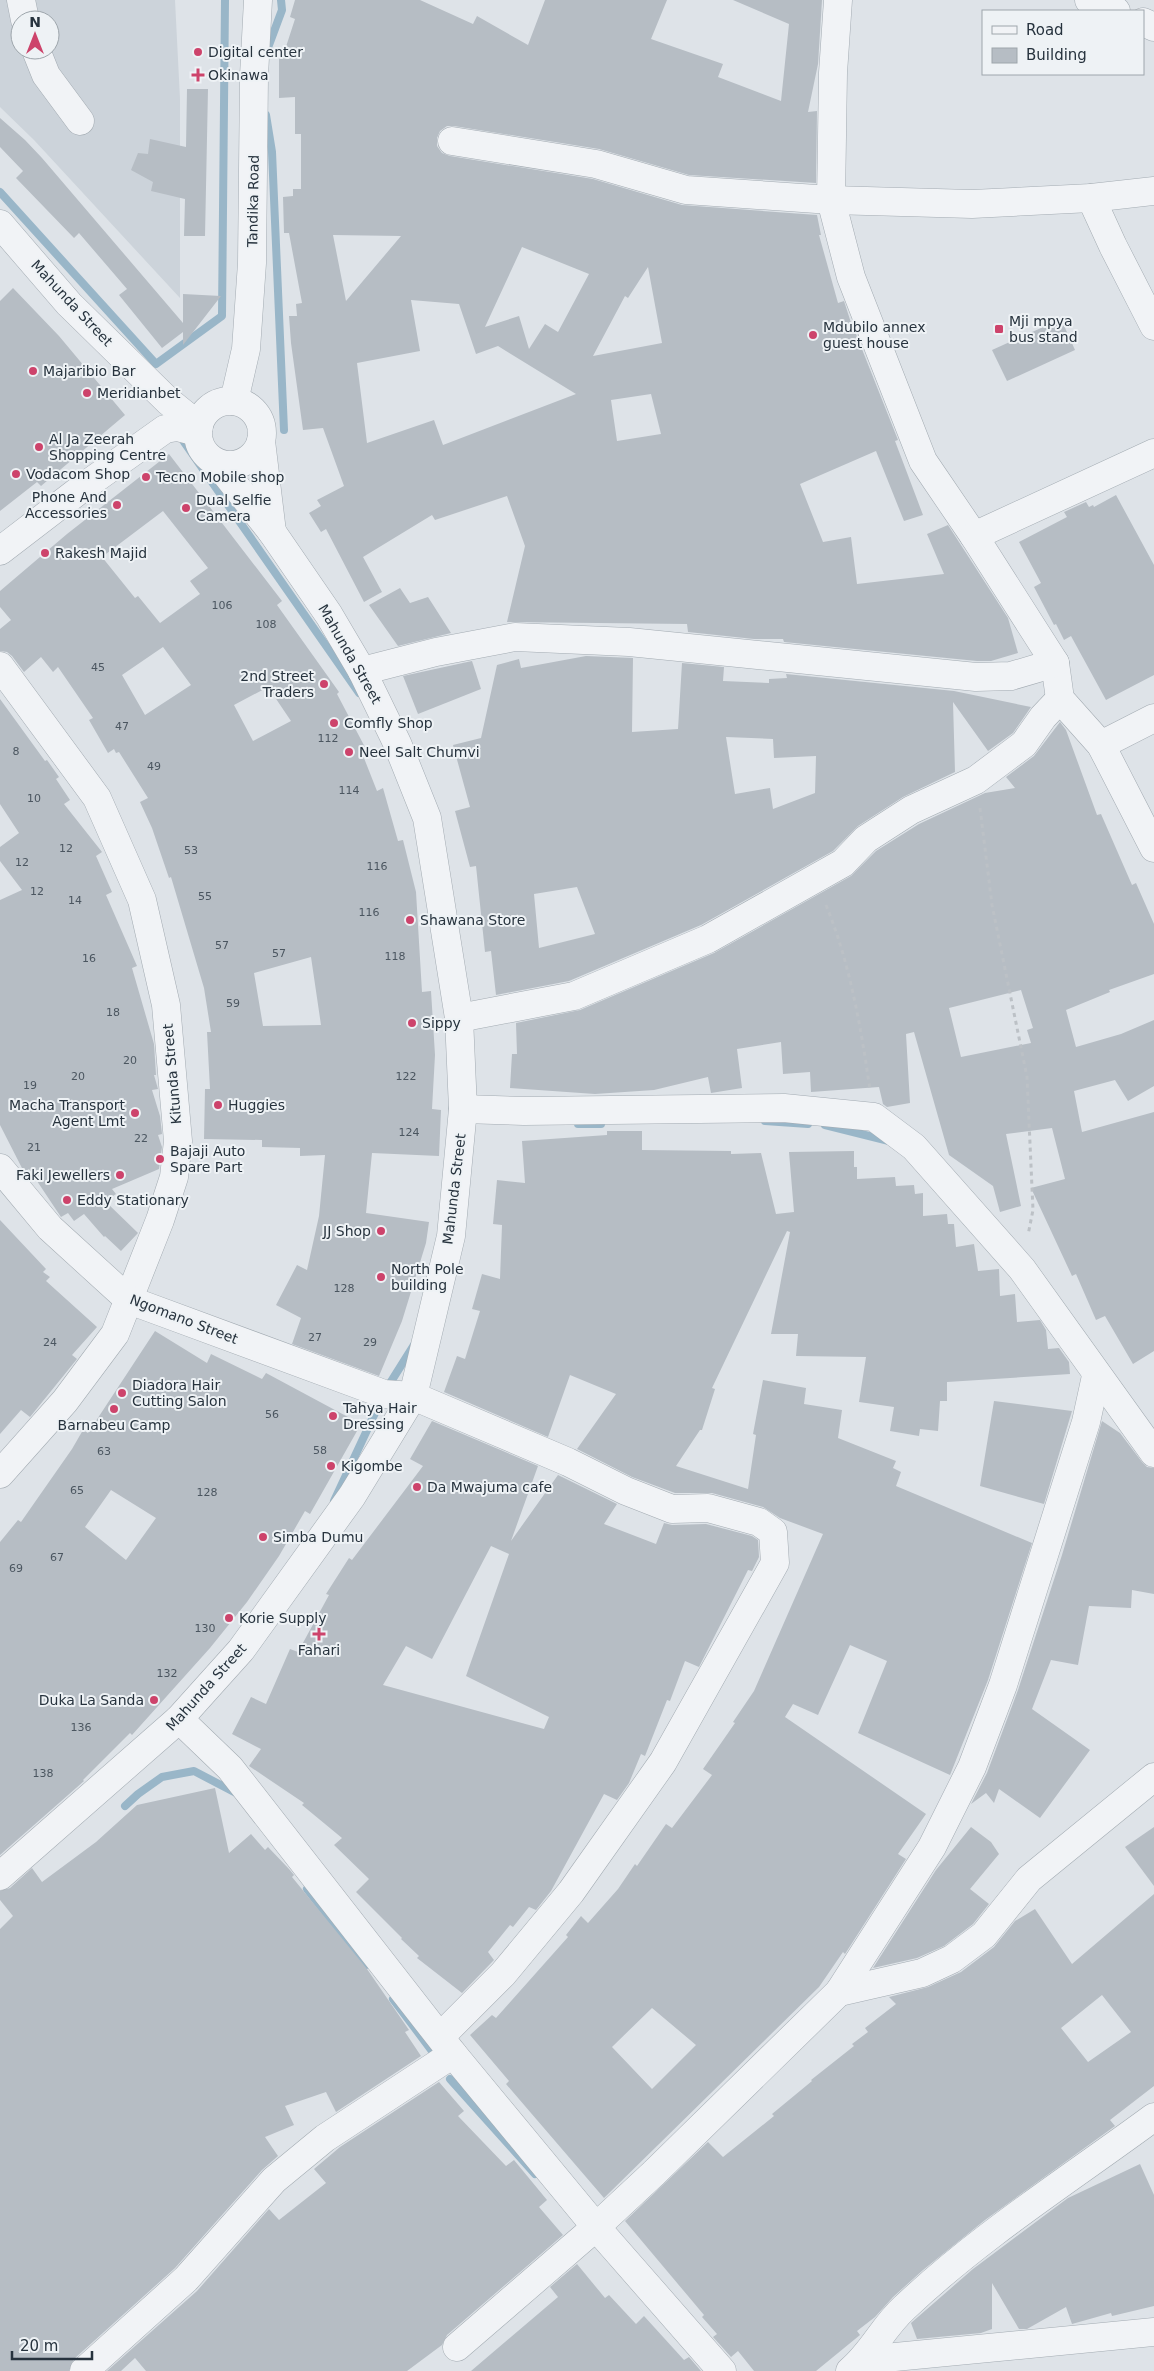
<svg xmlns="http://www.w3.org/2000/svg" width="1154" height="2371" viewBox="0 0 1154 2371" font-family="'DejaVu Sans',sans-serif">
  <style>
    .built { fill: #ccd3da; fill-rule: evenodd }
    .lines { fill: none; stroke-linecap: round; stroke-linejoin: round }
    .stream { stroke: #99b6c8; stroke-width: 8 }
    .building { fill: #b6bdc4; fill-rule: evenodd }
    .minor-casing { stroke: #a3abb2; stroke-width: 29 }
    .path { stroke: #bcc1c6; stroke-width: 3; stroke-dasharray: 4 4; stroke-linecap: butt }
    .minor { stroke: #f1f3f6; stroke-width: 28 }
    .poi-dot { fill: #cd436b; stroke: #eef2f5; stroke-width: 2 }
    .labels { text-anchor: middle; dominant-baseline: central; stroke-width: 4; stroke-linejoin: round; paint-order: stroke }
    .number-label { font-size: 11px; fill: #4b5660 }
    .poi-label { font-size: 14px; fill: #27333e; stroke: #eef2f5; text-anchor: start }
    .street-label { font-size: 14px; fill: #27333e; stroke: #eef2f5 }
  </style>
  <rect width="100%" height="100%" fill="#dee3e8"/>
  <!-- built -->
  <path class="built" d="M0,0H175L180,99V298L34,140L0,107ZM20,20H50V50H20Z"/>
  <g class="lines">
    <!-- stream -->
    <g class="stream">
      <polyline points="266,53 282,10 281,0"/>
      <polyline points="266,115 272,152 284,430"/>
      <polyline points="0,192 156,364 222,316 225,0"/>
      <polyline points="184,442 359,693"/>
      <polyline points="765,1121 808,1124"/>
      <polyline points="578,1124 601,1124"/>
      <polyline points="825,1125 889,1141"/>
      <polyline points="387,1388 414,1345"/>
      <polyline points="334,1501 382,1398"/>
      <polyline points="125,1806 138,1794 162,1777 194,1771 236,1793"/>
      <polyline points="307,1889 366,1965"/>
      <polyline points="393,1999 435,2055"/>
      <polyline points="450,2079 535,2174"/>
    </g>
  </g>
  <!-- building -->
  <g class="building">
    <path d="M295,0H420L473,24L477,16L528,45L545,0H667L651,39L723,64L718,77L781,101L789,24L733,0H822L818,64L808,112L817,111L816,183L689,175L599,149L454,126H447L440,131L437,138V146L442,153L450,156L593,179L682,205L817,215L821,235H819L838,303L844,301L853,329H854L898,440L895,441L923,515L904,521L876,451L800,484L823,542L851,537L857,584L944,574L927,534L948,525L1008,618L1018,653L991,661H977L784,642L783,639H754L688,632L687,624L507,622L525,546L507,496L435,520L432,515L363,557L382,592L364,602L326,529L321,532L309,513L321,506L317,500L344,486L323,428L303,430L291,343L289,316H297L296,304L302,303L289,233H284L283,197L293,196V189H301V134H295V97L279,98V56H283L295,19L290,17ZM333,235L401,236L346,301ZM522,247L589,274L558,332L545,324L529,349L519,316L485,327ZM648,267L662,343L593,356L625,296L628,298ZM411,300L459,304L476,354L498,346L576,394L443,445L434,420L367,443L357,363L420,351ZM651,394L661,434L617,441L611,400Z"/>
    <polygon points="187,89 208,89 205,236 184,236 185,199 151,191 153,182 131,170 138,153 148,154 150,139 186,147"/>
    <polygon points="0,118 25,140 42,158 183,323 183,294 221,296 183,345 183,332 162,348 119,295 127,289 79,233 74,238 16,178 23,171 0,147"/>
    <polygon points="13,288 59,336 125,415 41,486 37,482 0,511 0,301"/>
    <polygon points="1061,319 1075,350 1007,381 992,350"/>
    <path d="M169,454L282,601L277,605L339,692L337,694L367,751L362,753L377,791L383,788L398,841L403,840L416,892L422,992L431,991L435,1055L432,1109L441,1110L439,1156L372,1153L366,1213L429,1222L426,1243L402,1321L379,1376L292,1344L301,1318L276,1305L297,1265L307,1270L319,1216L325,1155L300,1156V1148L262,1147V1140L204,1139L205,1089H210L207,1032H211L204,988L171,877L169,878L152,828L140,802L148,798L119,752L116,753L114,749L108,753L89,720L93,718L58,667L53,672L41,657L24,672L12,656L7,652L0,651V629L11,620L0,607V591L67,534ZM163,511L208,568L190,581L200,594L160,623L138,596L135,598L102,557ZM163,647L191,685L145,715L122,675ZM268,687L291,721L253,741L234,705ZM311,957L321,1025L263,1026L254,973Z"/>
    <polygon points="1116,495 1154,565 1154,675 1106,700 1071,636 1064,640 1056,624 1054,625 1034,587 1041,583 1019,542 1067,517 1064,512 1086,502 1089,507 1093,505 1094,507"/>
    <polygon points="400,588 410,603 428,597 451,633 398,646 369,605"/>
    <path d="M586,656L633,658L632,732L678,729L682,663L724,667L723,681L769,683V679L787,678L786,674L954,691L1031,707L1013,733L988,751L953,702L955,772L903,797L858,826L833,851L701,925L569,981L496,995L491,951L485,952L476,866L470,867L455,811L470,807L453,745L481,738L497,665L519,659L521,668ZM726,737L773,739L774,758L816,756L815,793L773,809L770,788L735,794ZM577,887L595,934L539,948L534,894Z"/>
    <polygon points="472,661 481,689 418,714 403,676"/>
    <polygon points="0,699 45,761 47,760 59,777 56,779 70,800 64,804 102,852 96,856 112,892 106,895 137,966 132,968 154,1044 156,1075 154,1075 158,1089 152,1090 160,1116 162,1134 158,1135 162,1147 159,1169 112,1189 116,1194 105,1201 138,1233 121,1251 105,1236 104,1237 84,1214 74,1221 68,1213 61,1217 29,1169 24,1172 0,1125 0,900 22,890 0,861 0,847 19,833 0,804"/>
    <path d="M1060,722L1066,730L1097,815L1101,814L1132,885L1136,883L1154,924V974L1109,990L1110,992L1066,1010L1076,1047L1121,1034L1154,1020V1086L1128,1101L1115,1080L1074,1091L1082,1132L1154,1112V1351L1133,1364L1105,1316L1096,1320L1076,1274L1072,1276L1031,1188L1065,1179L1052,1128L1006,1134L1021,1206L1000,1212L993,1186L949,1155L914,1032L906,1034L910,1103L887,1107L883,1104L879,1087L811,1092L810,1072L783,1074L781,1042L737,1049L742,1088L711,1093L708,1077L654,1090L595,1094L510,1088L512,1054H517L516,1023L580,1010L714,953L851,876L876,851L919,824L985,793L1015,788L1006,777L1034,756ZM1021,990L1033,1028L1027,1030L1031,1043L961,1057L949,1008Z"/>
    <path d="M607,1131H642V1150L731,1151V1154L761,1153L776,1214L794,1212L789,1152L854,1151V1167H857V1179L895,1177L896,1186L914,1185L915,1194L923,1193V1216L947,1214L948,1224H954L956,1247L974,1244L978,1271L999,1269L1000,1296L1015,1294L1017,1322L1040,1320L1046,1330L1048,1349L1059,1348L1069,1362L1070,1374L947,1382V1401H940L938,1431L920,1429L919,1436L890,1431L894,1407L859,1402L866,1357L796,1356L798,1334H771L790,1232L787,1231L712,1388L715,1389L702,1430H700L676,1466L748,1489L756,1435L753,1434L763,1380L806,1388L804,1404L842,1410L838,1438L896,1461L893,1468L901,1472L896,1486L1032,1543L988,1680L950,1775L858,1733L887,1661L850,1645L818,1715L793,1704L785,1717L926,1814L898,1854L906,1859L845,1954L843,1952L819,1987L604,2198L506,2084L509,2081L470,2035L492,2015L496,2018L568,1937L566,1935L581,1916L588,1923L618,1889L635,1864L637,1866L666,1824L672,1828L712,1775L703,1769L735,1723L733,1722L754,1691L823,1534L780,1518L763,1507L712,1493H675L632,1477L577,1449L616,1394L570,1375L548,1437L444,1392L457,1356L465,1359L480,1311L472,1309L482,1274L500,1279L502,1225L493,1224L497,1180L525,1183L522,1141L607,1135ZM652,2008L696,2045L652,2089L612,2047Z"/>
    <polygon points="0,1220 46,1269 43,1272 50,1277 46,1281 97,1327 72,1355 77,1359 30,1417 21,1410 0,1434"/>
    <path d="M155,1331L207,1363L211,1354L262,1379L266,1373L361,1424L310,1514L305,1511L279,1556L247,1602L210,1648L132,1735L130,1733L83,1780L84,1781L0,1855V1542L18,1520L21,1522L72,1449L83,1430L88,1433ZM111,1490L156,1518L126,1560L85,1527Z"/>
    <polygon points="994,1401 1072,1411 1044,1504 980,1486"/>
    <path d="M432,1421L538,1466L511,1541L558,1475L617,1504L604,1524L656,1544L664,1523L672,1525L706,1524L752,1536L758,1540L759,1557L752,1571L748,1570L699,1667L685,1661L670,1701L667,1700L645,1756L641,1754L629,1783L617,1800L604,1794L551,1891L536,1910L529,1907L513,1927L510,1925L488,1952L494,1960L462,1993L417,1958L419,1956L401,1939L402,1938L356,1892L369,1879L334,1845L342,1838L302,1805L304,1803L249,1766L261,1749L232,1734L251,1697L266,1704L290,1649L298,1652L329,1595L326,1594L349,1558L352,1560L423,1466L410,1459ZM491,1546L509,1554L466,1676L549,1717L544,1729L383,1685L406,1646L432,1659Z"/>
    <polygon points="1102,1421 1120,1433 1142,1462 1147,1467 1154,1468 1154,1594 1132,1590 1131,1608 1089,1606 1078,1665 1051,1660 1032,1709 1090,1750 1040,1818 999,1789 994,1803 986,1793 971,1804 987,1773 1018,1690 1062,1555"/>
    <polygon points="215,1788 229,1853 251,1834 265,1850 268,1847 289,1869 294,1875 292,1877 367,1969 409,2030 405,2032 421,2056 336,2112 326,2092 285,2106 294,2125 265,2137 278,2156 262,2170 175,2268 74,2359 69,2371 0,2371 0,1929 13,1916 0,1900 0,1891 10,1888 32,1868 42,1882 96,1842 137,1805"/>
    <polygon points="971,1827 991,1842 999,1854 970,1889 989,1904 973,1924 944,1946 917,1958 873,1968 936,1870"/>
    <polygon points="1154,1827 1154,1886 1125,1847"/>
    <path d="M1154,1894V2086L1110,2120L1115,2126L985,2220L923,2270L893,2297L875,2317L857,2331L860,2335L816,2371H754L738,2351L731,2357L713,2337L717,2334L702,2317L704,2315L625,2221L708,2142L723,2157L774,2116L772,2114L812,2081L811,2080L854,2046L852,2044L868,2032L865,2028L896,2004L889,1997L928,1987L961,1972L994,1947L1015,1921L1035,1909L1072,1964ZM1102,1995L1131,2032L1088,2062L1061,2028Z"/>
    <polygon points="439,2082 464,2111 458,2116 506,2166 514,2160 547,2200 539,2207 563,2235 447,2335 442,2345 407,2371 146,2371 135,2358 121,2371 107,2371 197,2291 269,2209 279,2220 326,2183 314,2169 340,2147"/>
    <polygon points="1140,2164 1154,2195 1154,2306 1112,2316 1111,2313 1072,2324 1066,2307 1027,2329 1019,2329 992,2283 992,2329 981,2333 917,2339 911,2323 973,2269 1068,2198"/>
    <polygon points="577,2264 605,2298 609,2295 636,2324 644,2316 684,2360 689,2357 701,2371 471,2371 558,2297 550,2287"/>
  </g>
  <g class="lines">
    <defs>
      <g id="minor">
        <polyline points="21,0 25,20"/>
        <polyline points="838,0 833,73 831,200 851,277 923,461 974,536 1055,663 1060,699 1101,745 1154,848"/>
        <polyline points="1089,0 1116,11"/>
        <polyline points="1143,22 1154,27"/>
        <polyline points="36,50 46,75 80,121"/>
        <polyline points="452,141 596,164 686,190 831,200 972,204 1091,198 1154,191"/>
        <polyline points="1091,198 1113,246 1154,326"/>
        <polyline points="0,224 69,304 168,401 199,426"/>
        <circle cx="230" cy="433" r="32"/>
        <polyline points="234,401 246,349 252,263 254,76 258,0"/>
        <polyline points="261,441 272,532"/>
        <polyline points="974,536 1154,453"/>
        <polyline points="0,551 82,488 165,429 177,427 197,432"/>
        <polyline points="0,666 97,798 142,900 166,1005 178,1141 174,1177 160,1220 115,1334 65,1401 0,1474"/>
        <polyline points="362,671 436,652 515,637 629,642 976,677 1011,676 1055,663"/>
        <polyline points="1101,745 1154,718"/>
        <polyline points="459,1018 574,996 708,939 843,863 866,839 911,810 976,780 1024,744 1043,717 1060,699"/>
        <polyline points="463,1109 524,1111 784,1108 874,1117 914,1147 1022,1269 1154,1453"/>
        <polyline points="0,1168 50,1228 129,1300 384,1394 413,1396 568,1462 626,1491 672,1509 708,1508 759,1522 773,1532 775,1563 663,1762 571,1892 503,1974 441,2036"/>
        <polyline points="179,1719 230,1768 453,2054 596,2227 722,2371"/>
        <polyline points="0,1876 179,1719 241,1650 352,1496 413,1396 451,1236 463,1109 459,1018 427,818 397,743 362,671 329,615 272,532 218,464"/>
        <polyline points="839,1992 922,1973 952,1959 984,1935 1029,1879 1154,1777"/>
        <polyline points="457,2347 596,2227 654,2173 839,1992 932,1847 972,1767 1003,1685 1086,1422 1096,1376"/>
        <polyline points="864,2360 1154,2332"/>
        <polyline points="84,2371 186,2279 274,2180 325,2138 453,2054"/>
        <path d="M850,2371C872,2353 883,2327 904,2308C980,2236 1070,2179 1154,2117"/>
      </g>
    </defs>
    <!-- minor casing -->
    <use href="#minor" class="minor-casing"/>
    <!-- path -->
    <g class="path">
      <polyline points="980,808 992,905 1027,1077 1033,1210 1028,1235"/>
      <path d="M826,905C850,963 861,1028 870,1090"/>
    </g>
    <!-- minor -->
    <use href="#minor" class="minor"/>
  </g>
  <!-- markers -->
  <g class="poi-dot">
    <circle cx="198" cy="52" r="5"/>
    <path d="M195.5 67.5h5v5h5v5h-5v5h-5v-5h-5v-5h5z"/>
    <rect x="994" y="324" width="10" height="10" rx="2.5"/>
    <circle cx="813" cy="335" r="5"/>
    <circle cx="33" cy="371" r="5"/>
    <circle cx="87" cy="393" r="5"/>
    <circle cx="39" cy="447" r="5"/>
    <circle cx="16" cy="474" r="5"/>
    <circle cx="146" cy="477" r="5"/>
    <circle cx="117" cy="505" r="5"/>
    <circle cx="186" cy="508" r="5"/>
    <circle cx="45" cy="553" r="5"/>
    <circle cx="324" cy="684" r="5"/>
    <circle cx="334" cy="723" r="5"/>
    <circle cx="349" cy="752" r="5"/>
    <circle cx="410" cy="920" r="5"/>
    <circle cx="412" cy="1023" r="5"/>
    <circle cx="218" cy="1105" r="5"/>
    <circle cx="135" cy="1113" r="5"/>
    <circle cx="160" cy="1159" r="5"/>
    <circle cx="120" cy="1175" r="5"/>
    <circle cx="67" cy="1200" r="5"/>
    <circle cx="381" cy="1231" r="5"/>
    <circle cx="381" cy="1277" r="5"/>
    <circle cx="122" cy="1393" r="5"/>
    <circle cx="114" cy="1409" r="5"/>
    <circle cx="333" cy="1416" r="5"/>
    <circle cx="331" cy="1466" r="5"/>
    <circle cx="417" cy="1487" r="5"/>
    <circle cx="263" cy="1537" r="5"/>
    <circle cx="229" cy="1618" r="5"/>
    <path d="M316.5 1626.5h5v5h5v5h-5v5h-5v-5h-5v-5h5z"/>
    <circle cx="154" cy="1700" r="5"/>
  </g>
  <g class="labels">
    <!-- number labels -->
    <g class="number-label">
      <text x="222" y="605">106</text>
      <text x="266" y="624">108</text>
      <text x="98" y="667">45</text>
      <text x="122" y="726">47</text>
      <text x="328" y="738">112</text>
      <text x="16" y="751">8</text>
      <text x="154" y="766">49</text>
      <text x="349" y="790">114</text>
      <text x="34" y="798">10</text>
      <text x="66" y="848">12</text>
      <text x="191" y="850">53</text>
      <text x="22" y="862">12</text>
      <text x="377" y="866">116</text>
      <text x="37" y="891">12</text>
      <text x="205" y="896">55</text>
      <text x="75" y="900">14</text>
      <text x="369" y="912">116</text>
      <text x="222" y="945">57</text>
      <text x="279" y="953">57</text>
      <text x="395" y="956">118</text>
      <text x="89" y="958">16</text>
      <text x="233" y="1003">59</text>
      <text x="113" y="1012">18</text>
      <text x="130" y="1060">20</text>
      <text x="78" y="1076">20</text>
      <text x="406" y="1076">122</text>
      <text x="30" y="1085">19</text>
      <text x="409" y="1132">124</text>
      <text x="141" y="1138">22</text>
      <text x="34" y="1147">21</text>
      <text x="344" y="1288">128</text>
      <text x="315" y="1337">27</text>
      <text x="50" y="1342">24</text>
      <text x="370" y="1342">29</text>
      <text x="272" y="1414">56</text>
      <text x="320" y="1450">58</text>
      <text x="104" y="1451">63</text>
      <text x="77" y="1490">65</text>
      <text x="207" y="1492">128</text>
      <text x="57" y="1557">67</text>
      <text x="16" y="1568">69</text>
      <text x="205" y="1628">130</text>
      <text x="167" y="1673">132</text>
      <text x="81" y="1727">136</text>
      <text x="43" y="1773">138</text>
    </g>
    <!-- poi labels -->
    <g class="poi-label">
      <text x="208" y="52">Digital center</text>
      <text x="208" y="75">Okinawa</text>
      <text x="1009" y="321">Mji mpya<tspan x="1009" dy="16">bus stand</tspan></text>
      <text x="823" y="327">Mdubilo annex<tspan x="823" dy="16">guest house</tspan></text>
      <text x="43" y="371">Majaribio Bar</text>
      <text x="97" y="393">Meridianbet</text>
      <text x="49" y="439">Al Ja Zeerah<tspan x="49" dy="16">Shopping Centre</tspan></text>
      <text x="26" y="474">Vodacom Shop</text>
      <text x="156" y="477">Tecno Mobile shop</text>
      <text x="107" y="497" text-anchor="end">Phone And<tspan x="107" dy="16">Accessories</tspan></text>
      <text x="196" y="500">Dual Selfie<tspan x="196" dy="16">Camera</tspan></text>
      <text x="55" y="553">Rakesh Majid</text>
      <text x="314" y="676" text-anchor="end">2nd Street<tspan x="314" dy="16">Traders</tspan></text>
      <text x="344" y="723">Comfly Shop</text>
      <text x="359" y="752">Neel Salt Chumvi</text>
      <text x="420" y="920">Shawana Store</text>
      <text x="422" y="1023">Sippy</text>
      <text x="125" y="1105" text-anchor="end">Macha Transport<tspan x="125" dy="16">Agent Lmt</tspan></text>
      <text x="228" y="1105">Huggies</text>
      <text x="170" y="1151">Bajaji Auto<tspan x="170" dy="16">Spare Part</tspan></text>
      <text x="110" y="1175" text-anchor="end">Faki Jewellers</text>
      <text x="77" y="1200">Eddy Stationary</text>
      <text x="371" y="1231" text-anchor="end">JJ Shop</text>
      <text x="391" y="1269">North Pole<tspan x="391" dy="16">building</tspan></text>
      <text x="132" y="1385">Diadora Hair<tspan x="132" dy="16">Cutting Salon</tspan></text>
      <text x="343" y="1408">Tahya Hair<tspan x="343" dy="16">Dressing</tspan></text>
      <text x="114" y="1425" text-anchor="middle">Barnabeu Camp</text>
      <text x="341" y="1466">Kigombe</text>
      <text x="427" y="1487">Da Mwajuma cafe</text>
      <text x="273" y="1537">Simba Dumu</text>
      <text x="239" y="1618">Korie Supply</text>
      <text x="319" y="1650" text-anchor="middle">Fahari</text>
      <text x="144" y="1700" text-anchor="end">Duka La Sanda</text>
    </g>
    <!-- street labels -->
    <g class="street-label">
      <text transform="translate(253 201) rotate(-89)">Tandika Road</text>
      <text transform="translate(72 303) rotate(47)">Mahunda Street</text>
      <text transform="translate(350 654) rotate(60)">Mahunda Street</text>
      <text transform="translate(172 1074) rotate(-95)">Kitunda Street</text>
      <text transform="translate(454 1189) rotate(-83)">Mahunda Street</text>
      <text transform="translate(184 1319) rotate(21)">Ngomano Street</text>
      <text transform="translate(206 1687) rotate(-48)">Mahunda Street</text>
    </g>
  </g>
  <!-- legend -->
  <rect x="982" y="10" width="162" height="65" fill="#eef2f5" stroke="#9ea6ac"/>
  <rect x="992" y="26" width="25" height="8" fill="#f1f3f6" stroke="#9ea6ac"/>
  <text x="1026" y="35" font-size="15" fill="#27333e">Road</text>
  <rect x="992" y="48" width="25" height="15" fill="#b6bdc4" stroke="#9ea6ac"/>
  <text x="1026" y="60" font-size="15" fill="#27333e">Building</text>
  <!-- north arrow -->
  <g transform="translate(35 35)"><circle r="24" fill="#eef2f5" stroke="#9ea6ac"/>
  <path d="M0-4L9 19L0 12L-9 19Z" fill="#cd436b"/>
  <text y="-8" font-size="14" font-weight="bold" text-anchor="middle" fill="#27333e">N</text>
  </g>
  <!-- scale -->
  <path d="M12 2351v8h80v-8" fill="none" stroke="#27333e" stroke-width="2.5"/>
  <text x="20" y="2351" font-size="15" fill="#27333e" stroke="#eef2f5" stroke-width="4" paint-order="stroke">20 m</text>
</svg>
